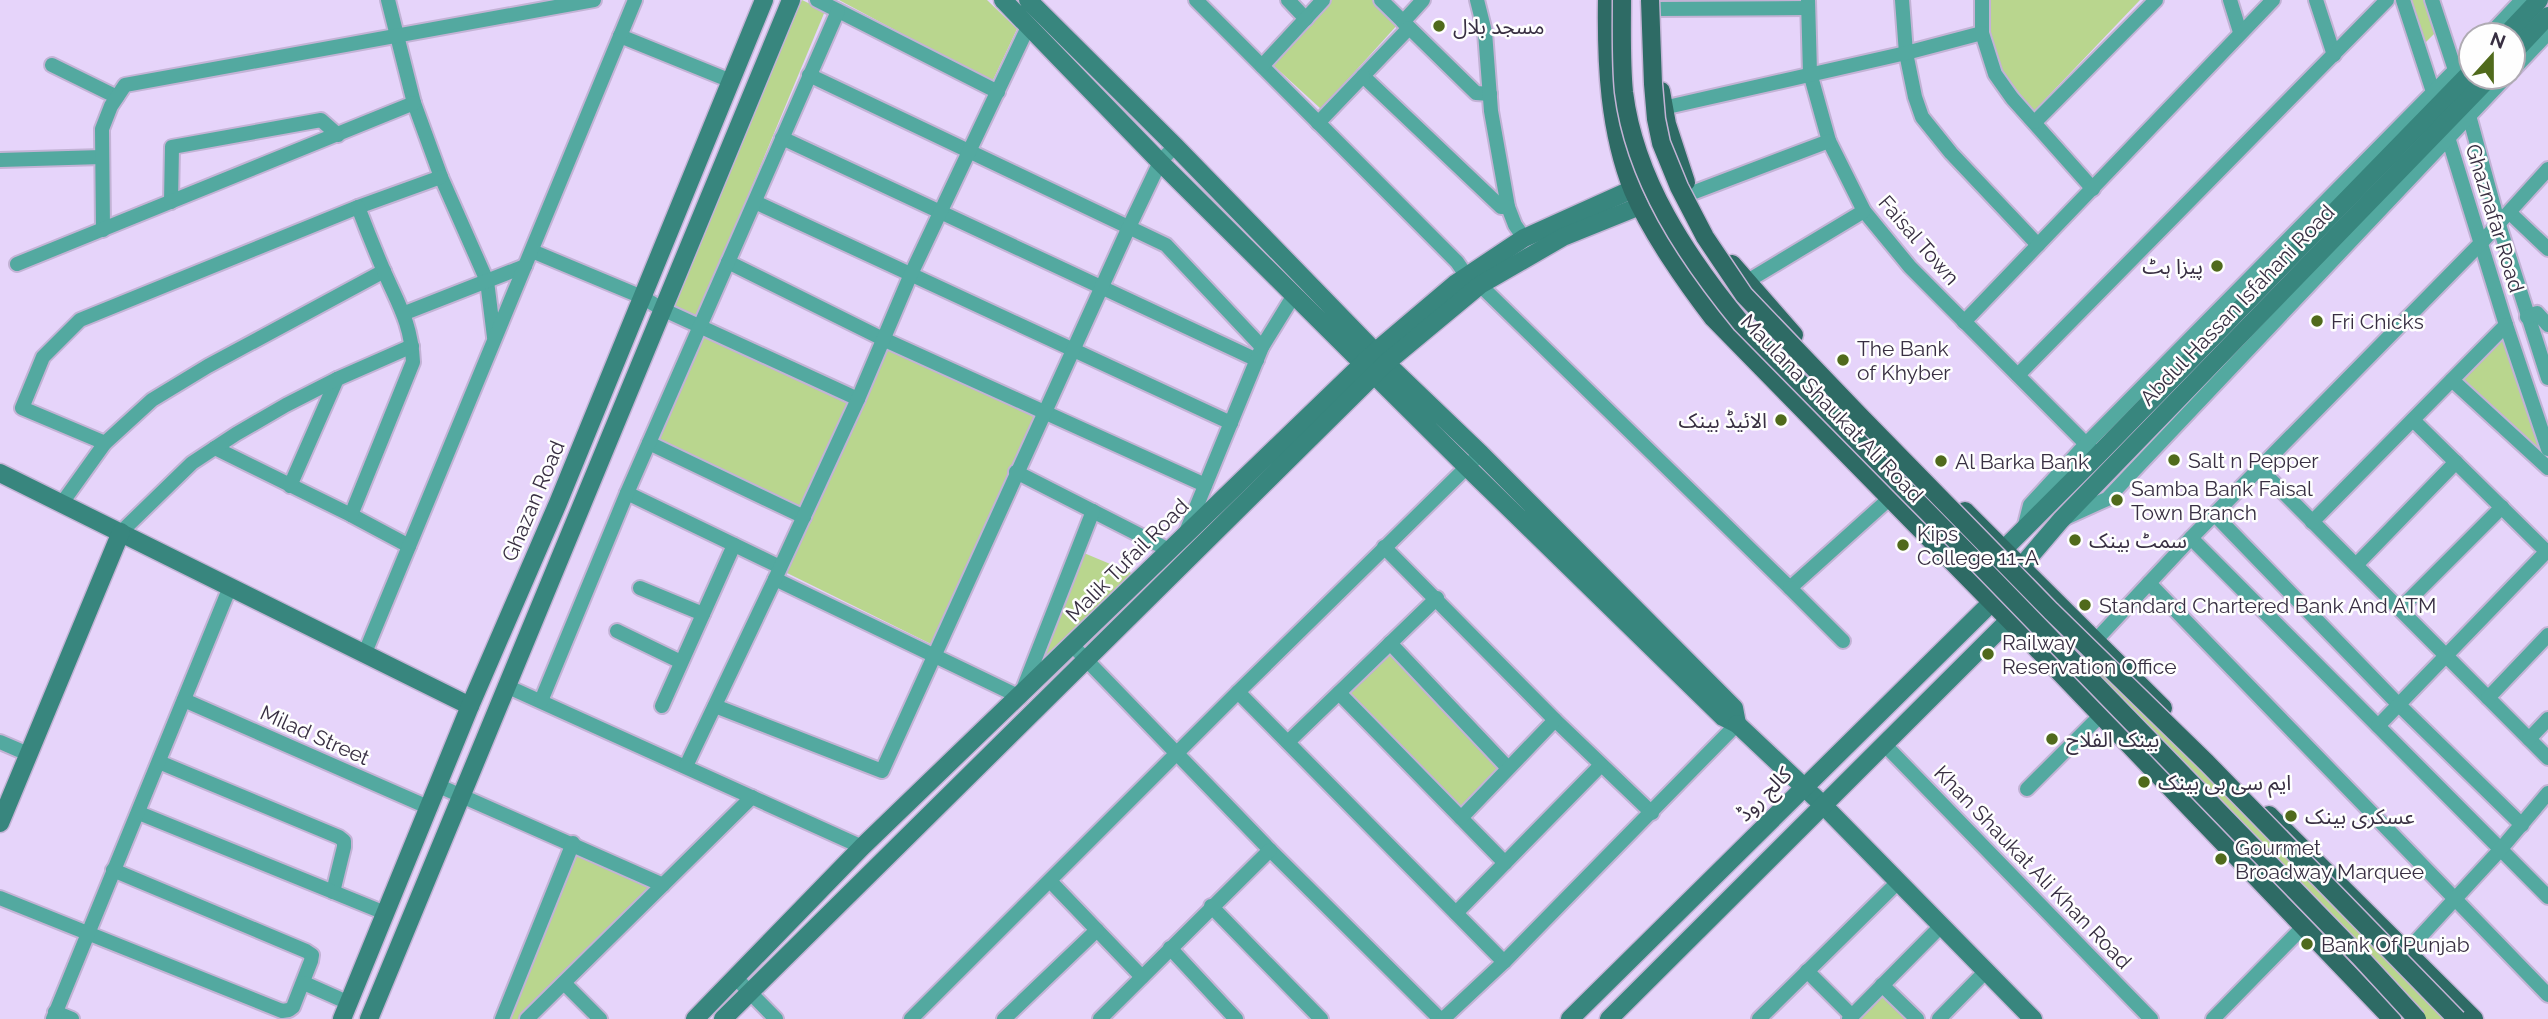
<svg xmlns="http://www.w3.org/2000/svg" width="2548" height="1019" viewBox="0 0 2548 1019" font-family="Raleway,'Noto Sans Arabic',sans-serif">
  <style>
    .green { fill: #b9d68e }
    .lines { fill: none; stroke-linecap: round; stroke-linejoin: round }
    .street-casing { stroke: #c3b3d5; stroke-width: 18 }
    .secondary-casing { stroke: #c3b3d5; stroke-width: 21 }
    .primary-casing { stroke: #c3b3d5; stroke-width: 21 }
    .street { stroke: #53a9a0; stroke-width: 14 }
    .secondary { stroke: #38867e; stroke-width: 18 }
    .primary { stroke: #2e6b65; stroke-width: 18 }
    .primary-bridge-casing { stroke: #c3b3d5; stroke-width: 21; stroke-linecap: butt }
    .primary-bridge { stroke: #2e6b65; stroke-width: 18 }
    .poi-dot { fill: #506a1c; stroke: #fefefe; stroke-width: 2.5 }
    .labels { text-anchor: middle; dominant-baseline: central; stroke-width: 5; stroke-linejoin: round; paint-order: stroke }
    .poi-label { font-size: 21px; fill: #382f42; stroke: #fefefe; text-anchor: start }
    .street-label { font-size: 21px; fill: #382f42; stroke: #fefefe }
  </style>
  <rect width="100%" height="100%" fill="#e6d4fa"/>
  <!-- green -->
  <g class="green">
    <polygon points="802,0 825,11 697,318 670,307 716,180"/>
    <polygon points="839,0 987,0 1017,29 992,82"/>
    <polygon points="1332,0 1373,0 1399,23 1321,109 1273,65"/>
    <path d="M1989,0H2140L2034,111C2001,70 1985,56 1989,0Z"/>
    <polygon points="2403,0 2432,0 2441,27 2419,49"/>
    <polygon points="702,334 848,402 802,509 655,439"/>
    <polygon points="2504,337 2544,450 2542,461 2457,382"/>
    <polygon points="889,347 1035,416 931,644 785,572"/>
    <polygon points="1084,553 1134,574 1032,677"/>
    <polygon points="2030,610 2037,610 2045,615 2327,896 2447,1019 2423,1019"/>
    <polygon points="1389,651 1502,768 1459,808 1347,695"/>
    <polygon points="575,852 650,886 519,1019 508,1019"/>
    <polygon points="1883,993 1908,1019 1857,1019"/>
  </g>
  <g class="lines">
    <defs>
      <g id="street">
        <polyline points="388,0 414,103 441,177 487,281 494,337"/>
        <polyline points="817,0 998,92"/>
        <polyline points="1196,0 1457,262 1466,275"/>
        <polyline points="1288,0 1306,19"/>
        <polyline points="1381,0 1476,93 1490,94"/>
        <polyline points="1477,0 1485,32 1491,111 1508,207 1515,225 1524,238"/>
        <polyline points="1808,0 1810,73 1829,141 1864,211 1910,267 2091,449"/>
        <polyline points="1902,0 1906,53 1915,97 1922,117 1951,153 2038,245"/>
        <polyline points="1982,0 1982,33 1995,74 2012,98 2093,189"/>
        <polyline points="2230,0 2240,32"/>
        <polyline points="2316,0 2334,55"/>
        <polyline points="2403,0 2436,101"/>
        <polyline points="2432,0 2458,79"/>
        <polyline points="1658,9 1808,8"/>
        <polyline points="1403,22 1423,0"/>
        <polyline points="1409,28 1363,76 1501,207 1508,207"/>
        <polyline points="2489,35 2522,0"/>
        <polyline points="620,36 731,81"/>
        <polyline points="52,65 117,97"/>
        <polyline points="1262,66 1323,0"/>
        <polyline points="2513,70 2548,33"/>
        <polyline points="809,75 1166,245 1262,347"/>
        <polyline points="1663,108 1906,53 1982,33"/>
        <polyline points="2467,108 2499,225 2548,378"/>
        <polyline points="2035,122 2156,0"/>
        <polyline points="1318,123 1363,76"/>
        <polyline points="2447,134 2506,325 2548,449"/>
        <polyline points="782,138 1257,360"/>
        <polyline points="0,160 102,157"/>
        <polyline points="1692,193 1829,141"/>
        <polyline points="171,202 172,147 321,120 338,135"/>
        <polyline points="755,202 1231,423"/>
        <polyline points="2510,213 2548,249"/>
        <polyline points="103,230 102,129 111,106 125,85 594,0"/>
        <polyline points="532,251 642,297 662,309 858,399"/>
        <polyline points="728,262 883,339 1205,485"/>
        <polyline points="17,264 414,103"/>
        <polyline points="1746,282 1864,211"/>
        <polyline points="1480,285 1790,588 1889,499"/>
        <polyline points="405,313 525,266"/>
        <polyline points="2527,317 2537,313 2548,325"/>
        <polyline points="1964,322 2273,0"/>
        <polyline points="2018,375 2387,0"/>
        <polyline points="2452,380 2548,468"/>
        <polyline points="2413,420 2546,551"/>
        <polyline points="105,443 22,408 43,357 80,320 358,207 441,177"/>
        <polyline points="649,443 804,517"/>
        <polyline points="215,448 351,515 409,546"/>
        <polyline points="2259,468 2548,758"/>
        <polyline points="1016,472 1169,550"/>
        <polyline points="290,486 337,379"/>
        <polyline points="627,493 780,567"/>
        <polyline points="62,503 105,443 152,400 208,366 384,271"/>
        <polyline points="2214,514 2399,705 2522,825"/>
        <path d="M351,515L413,362C411,322 398,304 383,269C374,248 366,228 358,207"/>
        <polyline points="2065,518 2107,499 2506,77"/>
        <polyline points="2312,522 2506,325"/>
        <polyline points="2024,529 2030,505 2086,444 2471,54"/>
        <polyline points="121,532 192,463 236,434 286,405 337,379 412,346"/>
        <polyline points="1186,532 1262,347 1294,295"/>
        <polyline points="2191,538 2548,897"/>
        <polyline points="1384,547 1555,720 1652,813"/>
        <polyline points="2356,565 2456,462"/>
        <polyline points="775,579 1020,697 1093,511"/>
        <polyline points="2149,583 2548,995"/>
        <polyline points="640,588 703,614"/>
        <polyline points="1790,588 1843,641"/>
        <polyline points="2400,609 2502,507"/>
        <polyline points="617,631 681,662"/>
        <polyline points="2095,641 2191,538 2481,243 2548,169"/>
        <polyline points="1390,643 1508,768"/>
        <polyline points="1073,646 1270,850 1440,1019"/>
        <polyline points="364,655 635,0"/>
        <polyline points="506,686 862,847"/>
        <polyline points="1238,692 1504,962"/>
        <polyline points="1339,693 1505,863"/>
        <polyline points="2488,698 2548,635"/>
        <polyline points="184,700 430,808"/>
        <polyline points="541,701 627,493 838,11"/>
        <polyline points="662,706 734,545"/>
        <polyline points="715,706 882,771 1129,227 1160,162 1175,146"/>
        <polyline points="2378,726 2548,550"/>
        <polyline points="2529,739 2548,719"/>
        <polyline points="0,742 28,754"/>
        <polyline points="1288,742 1437,598"/>
        <polyline points="1884,744 2151,1019"/>
        <polyline points="159,762 339,837 344,841 344,847 333,892"/>
        <polyline points="686,766 775,579 858,399 911,274 1029,25"/>
        <polyline points="439,786 663,885"/>
        <polyline points="2027,789 2101,715"/>
        <polyline points="139,813 385,913"/>
        <polyline points="1461,818 1555,720"/>
        <polyline points="1050,881 1142,977"/>
        <polyline points="0,898 282,1011 289,1010 293,1007 311,961 312,955 306,951 113,870"/>
        <polyline points="1211,906 1321,1019"/>
        <polyline points="1456,913 1601,765"/>
        <polyline points="1170,948 1236,1019"/>
        <polyline points="2407,951 2500,850 2548,793"/>
        <polyline points="1807,971 1852,1016"/>
        <polyline points="736,978 776,1019"/>
        <polyline points="304,983 349,1003"/>
        <polyline points="564,983 600,1019"/>
        <polyline points="1882,985 1917,1019"/>
        <polyline points="55,1012 72,1019"/>
        <polyline points="53,1019 230,587"/>
        <polyline points="502,1019 573,843"/>
        <polyline points="527,1019 752,797"/>
        <polyline points="911,1019 1238,692 1475,459"/>
        <polyline points="1004,1019 1097,930"/>
        <polyline points="1100,1019 1270,850"/>
        <polyline points="1443,1019 1504,962 1737,724"/>
        <polyline points="1759,1019 1898,882"/>
        <polyline points="1849,1019 1941,926"/>
        <polyline points="1939,1019 1986,971"/>
        <polyline points="2213,1019 2302,928"/>
      </g>
      <g id="secondary">
        <polyline points="1003,0 1160,162 1467,467 1723,717 1737,724 1734,708 1481,454 1386,363 1175,146 1028,0"/>
        <polyline points="2506,35 2539,0"/>
        <polyline points="2513,53 2548,16"/>
        <polyline points="0,473 470,706"/>
        <polyline points="2003,550 2098,455 2471,72"/>
        <polyline points="2020,568 2061,520 2490,77"/>
        <polyline points="1737,724 1823,805 2033,1019"/>
        <polyline points="0,823 121,532"/>
        <polyline points="342,1019 470,706 558,503 764,0"/>
        <polyline points="369,1019 791,0"/>
        <polyline points="695,1019 862,847 1376,351 1455,284 1524,238 1633,189"/>
        <polyline points="723,1019 1386,363 1480,285 1563,237 1640,206"/>
        <polyline points="1570,1019 1992,602"/>
        <polyline points="1609,1019 2009,620"/>
      </g>
      <g id="primary">
        <path d="M1607,0C1606,64 1609,131 1633,191C1650,231 1686,283 1713,318L2018,629L2392,1019"/>
        <polyline points="1661,91 1667,124 1686,182"/>
        <polyline points="1732,264 1794,335"/>
        <polyline points="1965,511 2163,708"/>
        <polyline points="2269,815 2474,1019"/>
      </g>
    </defs>
    <!-- street casing -->
    <use href="#street" class="street-casing"/>
    <!-- secondary casing -->
    <use href="#secondary" class="secondary-casing"/>
    <!-- primary casing -->
    <use href="#primary" class="primary-casing"/>
    <!-- street -->
    <use href="#street" class="street"/>
    <!-- secondary -->
    <use href="#secondary" class="secondary"/>
    <!-- primary -->
    <use href="#primary" class="primary"/>
    <defs>
      <g id="primary-bridge">
        <path d="M1622,0C1622,30 1621,62 1624,92C1635,180 1687,257 1742,324L1960,545L2359,956L2417,1019"/>
        <polyline points="1650,0 1653,84 1656,119 1661,143 1679,187 1705,237 1744,295 1860,416 2051,611 2207,763 2457,1019"/>
      </g>
    </defs>
    <!-- primary-bridge casing -->
    <use href="#primary-bridge" class="primary-bridge-casing"/>
    <!-- primary-bridge -->
    <use href="#primary-bridge" class="primary-bridge"/>
  </g>
  <!-- markers -->
  <g class="poi-dot">
    <circle cx="1439" cy="26" r="7"/>
    <circle cx="2217" cy="266" r="7"/>
    <circle cx="2317" cy="321" r="7"/>
    <circle cx="1843" cy="360" r="7"/>
    <circle cx="1781" cy="420" r="7"/>
    <circle cx="2174" cy="460" r="7"/>
    <circle cx="1941" cy="461" r="7"/>
    <circle cx="2117" cy="500" r="7"/>
    <circle cx="2075" cy="540" r="7"/>
    <circle cx="1903" cy="545" r="7"/>
    <circle cx="2085" cy="605" r="7"/>
    <circle cx="1988" cy="654" r="7"/>
    <circle cx="2052" cy="739" r="7"/>
    <circle cx="2144" cy="782" r="7"/>
    <circle cx="2291" cy="816" r="7"/>
    <circle cx="2221" cy="859" r="7"/>
    <circle cx="2307" cy="944" r="7"/>
  </g>
  <g class="labels">
    <!-- poi labels -->
    <g class="poi-label">
      <text x="1453" y="26">مسجد بلال</text>
      <text x="2203" y="266" text-anchor="end">پیزا ہٹ</text>
      <text x="2331" y="321">Fri Chicks</text>
      <text x="1857" y="348">The Bank<tspan x="1857" dy="24">of Khyber</tspan></text>
      <text x="1767" y="420" text-anchor="end">الائیڈ بینک</text>
      <text x="2188" y="460">Salt n Pepper</text>
      <text x="1955" y="461">Al Barka Bank</text>
      <text x="2131" y="488">Samba Bank Faisal<tspan x="2131" dy="24">Town Branch</tspan></text>
      <text x="1917" y="533">Kips<tspan x="1917" dy="24">College 11-A</tspan></text>
      <text x="2089" y="540">سمٹ بینک</text>
      <text x="2099" y="605">Standard Chartered Bank And ATM</text>
      <text x="2002" y="642">Railway<tspan x="2002" dy="24">Reservation Office</tspan></text>
      <text x="2066" y="739">بینک الفلاح</text>
      <text x="2158" y="782">ایم سی بی بینک</text>
      <text x="2305" y="816">عسکری بینک</text>
      <text x="2235" y="847">Gourmet<tspan x="2235" dy="24">Broadway Marquee</tspan></text>
      <text x="2321" y="944">Bank Of Punjab</text>
    </g>
    <!-- street labels -->
    <g class="street-label">
      <text transform="translate(2495 218) rotate(73)">Ghaznafar Road</text>
      <text transform="translate(1919 240) rotate(49)">Faisal Town</text>
      <text transform="translate(2237 305) rotate(-46)">Abdul Hassan Isfahani Road</text>
      <text transform="translate(1832 408) rotate(46)">Maulana Shaukat Ali Road</text>
      <text transform="translate(533 501) rotate(-67)">Ghazan Road</text>
      <text transform="translate(1127 560) rotate(-45)">Malik Tufail Road</text>
      <text transform="translate(315 735) rotate(24)">Milad Street</text>
      <text transform="translate(1764 794) rotate(-45)">کالج روڈ</text>
      <text transform="translate(2033 867) rotate(46)">Khan Shaukat Ali Khan Road</text>
    </g>
  </g>
  <!-- north arrow -->
  <g transform="translate(2492 56) rotate(21)"><circle r="33" fill="#fefefe" stroke="#afabb3" stroke-width="2"/>
  <path d="M0-5L12 26L0 18L-12 26Z" fill="#506a1c"/>
  <text y="-10" font-size="19" font-weight="bold" text-anchor="middle" fill="#382f42">N</text>
  </g>
</svg>
